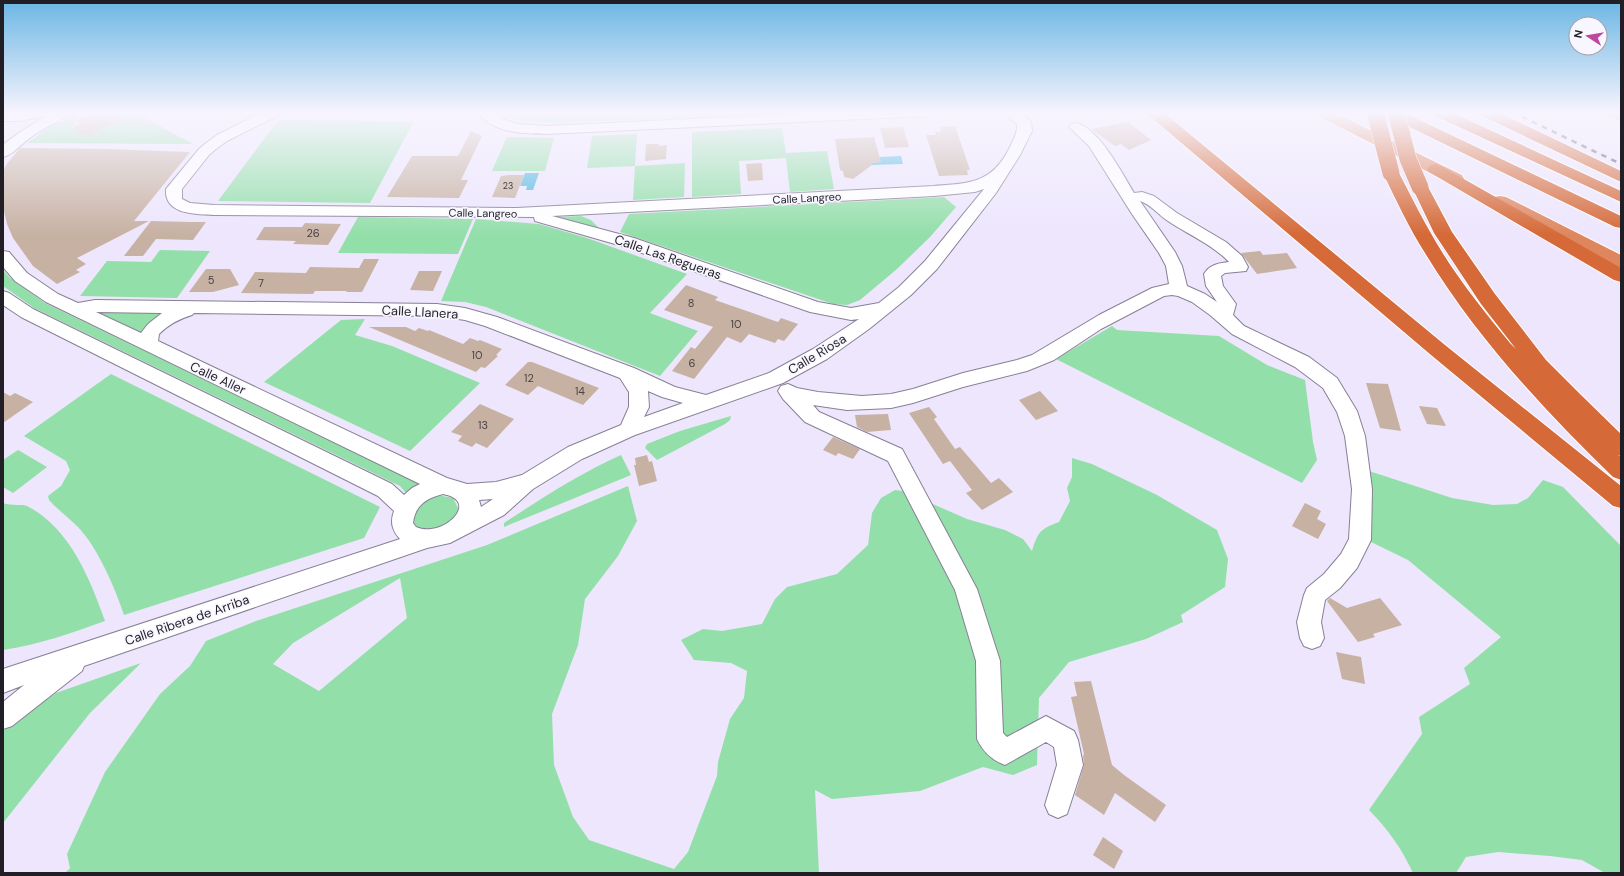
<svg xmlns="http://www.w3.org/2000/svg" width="1624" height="876" viewBox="0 0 1624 876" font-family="'DM Sans',sans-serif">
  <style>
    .green { fill: #93dfa9; fill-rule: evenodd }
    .water { fill: #4fb8df }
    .building { fill: #c7b1a3 }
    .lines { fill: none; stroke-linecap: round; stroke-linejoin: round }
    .minor-casing { stroke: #878095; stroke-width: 2 }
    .trunk-casing { stroke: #fff; stroke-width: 2 }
    .motorway-casing { stroke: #fff; stroke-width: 2 }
    .minor { fill: #fff; fill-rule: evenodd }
    .trunk { fill: #de875f; fill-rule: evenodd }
    .motorway { fill: #d56937; fill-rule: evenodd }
    .rail { stroke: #4e4a56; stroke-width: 2.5; stroke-dasharray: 5.5 5.5; stroke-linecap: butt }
    .motorway-bridge-casing { stroke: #fff; stroke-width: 18; stroke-linecap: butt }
    .motorway-bridge { stroke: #d56937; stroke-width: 17 }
    .labels { text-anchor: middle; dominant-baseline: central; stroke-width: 3.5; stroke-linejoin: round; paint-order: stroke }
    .far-number-label { font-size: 9px; fill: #4a4345 }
    .far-street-label { font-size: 11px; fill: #211e26; stroke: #f8f6ff }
    .number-label { font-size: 11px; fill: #4a4345 }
    .street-label { font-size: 13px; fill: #211e26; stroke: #f8f6ff }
  </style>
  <rect width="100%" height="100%" fill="#ede6fd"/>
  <!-- green -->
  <g class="green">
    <polygon points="109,112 134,112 193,144 27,143 50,127 77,115 72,128 86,136 122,120"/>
    <polygon points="501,112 807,112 557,123 521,121"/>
    <polygon points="278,120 414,121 370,203 218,201"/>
    <polygon points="782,128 786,153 827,151 834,189 790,192 786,158 739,161 741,194 692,197 692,132"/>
    <polygon points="637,134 635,166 685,163 684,197 633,200 635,166 587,168 592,136"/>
    <polygon points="507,137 554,138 545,171 492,171"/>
    <polygon points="944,197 956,207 930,237 897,269 860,300 847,305 833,304 620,232 629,214"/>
    <polygon points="581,216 591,220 599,228 598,230 555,217"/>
    <polygon points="358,217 473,219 458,254 338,253"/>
    <polygon points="476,219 539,224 587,238 687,274 650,313 698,331 660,376 486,307 465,302 441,301"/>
    <polygon points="160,250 210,251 177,298 80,296 107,261 151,262"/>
    <polygon points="3,270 10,278 45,303 422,485 407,494 400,486 34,308 3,286"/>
    <polygon points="95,311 174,311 143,333"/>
    <polygon points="365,319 355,335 392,346 480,383 410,451 264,382 341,320"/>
    <polygon points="1112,326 1117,330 1219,336 1267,365 1305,380 1313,442 1317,460 1302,483 1056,359"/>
    <path d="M111,374L380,507L364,538L124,615C115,588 98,548 78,527C69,518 58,510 49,500L48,496L61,486L70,470L66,461L24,436Z"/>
    <polygon points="731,416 730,420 725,424 657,460 645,448 647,444 680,431"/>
    <polygon points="18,450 47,467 13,493 3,487 3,460"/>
    <path d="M621,455L631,475L504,527V523C542,498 579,474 621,455Z"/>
    <path d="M1072,458L1092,464L1157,495L1217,530L1228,559L1225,587L1181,615L1183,622L1146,639L1069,662L1039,698L1037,765L1013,775L983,767L920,791L832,799L815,790L819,873H65L70,868L67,854L105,772L160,694L190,666L206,641L256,621L487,545L628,486L637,521L618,556L585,599L578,645L552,714L554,765L573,817L589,840L674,869L688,852L717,776L718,762L730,719L744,698L747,671L731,663L694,660L681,640L703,629L722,631L762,624L775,599L787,587L837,574L868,545L872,513L881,498L895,490L903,491L967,519L1005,530L1023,539L1032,551C1038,532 1040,529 1059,522L1070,501L1067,488L1072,477ZM400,578L407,618L319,691L273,664L293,643Z"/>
    <path d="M1369,471L1452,498L1493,505L1517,504L1528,498L1543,480L1563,487L1621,546V873H1605L1582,860L1550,856L1498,852L1466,857L1456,873H1413C1402,849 1388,829 1369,810L1422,734L1419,717L1470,684L1464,668L1501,637L1408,560L1369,541Z"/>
    <polygon points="437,495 453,498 459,510 450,524 432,532 416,529 410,516 419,502"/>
    <path d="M3,503C11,506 23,504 27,506C70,528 90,579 105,621C71,633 38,645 3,650Z"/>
    <polygon points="141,663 90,713 3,823 3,731 56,693"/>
  </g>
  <!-- water -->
  <g class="water">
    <polygon points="901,156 903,164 872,165 871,163 880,162 879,157"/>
    <polygon points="525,173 539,173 533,190 526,190 527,186 520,186"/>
  </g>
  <!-- building -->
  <g class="building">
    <polygon points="94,112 99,115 109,112 122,120 86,136 72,128 80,124 76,121"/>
    <polygon points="1128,122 1151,140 1129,150 1121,144 1115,146 1091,129"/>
    <polygon points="955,126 970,170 967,170 968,175 939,176 926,135 936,135 935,132 941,132 940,127"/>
    <polygon points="903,127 909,147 885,148 880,128"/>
    <polygon points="471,131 482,136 461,180 468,180 459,198 387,197 412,156 458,156"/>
    <polygon points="874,137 881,162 871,163 872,165 853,179 844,177 843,171 840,170 835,139"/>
    <polygon points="646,144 659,144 659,146 667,145 666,159 645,161"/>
    <polygon points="20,148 107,149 190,152 134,221 149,221 77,258 86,264 76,270 80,272 57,284 33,266 13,238 7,224 3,207 3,172 6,165"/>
    <polygon points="762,163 763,180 748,181 746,164"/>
    <polygon points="509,175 524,175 515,198 492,197 501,176"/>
    <polygon points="151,221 191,222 206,222 193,240 156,239 143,256 124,256"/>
    <polygon points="305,223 341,224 328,245 293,244 296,241 256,240 264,227 302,227"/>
    <polygon points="1260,251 1263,255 1287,253 1297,268 1257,274 1241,253"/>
    <polygon points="364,259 379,259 362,292 346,292 347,291 315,291 313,294 241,293 255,272 306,273 310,267 359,268"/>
    <polygon points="206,269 230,269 239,285 213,292 189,292"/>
    <polygon points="419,271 442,271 433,291 410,290"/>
    <polygon points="686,285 718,297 715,300 778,322 781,318 798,324 784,341 778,339 775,343 749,334 741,343 727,337 694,379 672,371 691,347 695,349 713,327 664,310"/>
    <polygon points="369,327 406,327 415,331 419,328 428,331 429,330 463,344 470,338 478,341 480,340 502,349 496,355 498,356 485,368 481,367 476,372"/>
    <polygon points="528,362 532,362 599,388 583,405 538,386 528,395 505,385"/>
    <polygon points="1366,383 1388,384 1401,431 1380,428"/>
    <polygon points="1040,391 1058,411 1036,420 1019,400"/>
    <polygon points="3,392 10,396 15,393 33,402 3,423"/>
    <polygon points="480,404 514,419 487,448 476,443 472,447 458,441 462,436 451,432"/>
    <polygon points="1419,406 1437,408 1446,426 1427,424"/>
    <polygon points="929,407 937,417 934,419 955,449 960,447 991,483 999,478 1013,492 982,510 966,493 972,490 950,461 943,464 909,413"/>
    <polygon points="888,414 891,430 867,432 857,427 855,415"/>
    <polygon points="833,437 860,449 853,459 838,453 836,456 823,450"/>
    <polygon points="647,455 649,462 652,461 657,481 639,486 634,465 636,465 635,458"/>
    <polygon points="1305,503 1321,511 1317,519 1326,524 1318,539 1292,526"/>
    <polygon points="1330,598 1347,608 1380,598 1402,625 1373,634 1375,637 1358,642 1327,601"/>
    <polygon points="1336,652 1361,657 1365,684 1342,679"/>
    <polygon points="1091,681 1112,765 1124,775 1166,805 1155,822 1115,793 1104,815 1075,795 1084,765 1083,756 1084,754 1071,697 1077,696 1074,682"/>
    <polygon points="1103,837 1123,851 1114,869 1093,855"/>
  </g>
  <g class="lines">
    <defs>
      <g id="minor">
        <path d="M52,112L50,114L55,112H73L71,115C57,122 44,128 31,137C22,143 13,155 3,157V145L5,143L20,132L48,115L20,121H3V113Z"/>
        <path d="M263,112H281L279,115L227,141L216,149L209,155L182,189V199L190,203L214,205L517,208L934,186C969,183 991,184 1009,149C1013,140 1018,133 1017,124L1004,112H1020L1031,122L1032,131L1020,155L996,193L937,269L911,295L869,329L827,359L783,383L635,435L582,459L533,489L504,515L450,543L427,548L84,666L82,671L12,726L3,729V702L24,685L3,693V669L400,539C392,530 390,522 394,511L378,496L21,317L3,305V291L9,293L33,309L392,484L404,495L412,488L420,484L46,302L15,281L3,267V251L9,252L27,273L58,294L78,303L95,300L437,304L465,308L497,317L634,368L675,387L706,395L769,373L813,349L859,319L851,320L810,312L622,246L535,221L534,217L214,215C196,214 164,215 166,189L199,149L206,143L217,135ZM984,189L925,261L899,287L879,303L851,308L818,302L634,238L552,216L934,196L975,192ZM96,312L162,313L148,324L141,333ZM194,313L437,316L465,320L485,326L620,378L629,392V407L621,425L568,447L522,475L496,482L467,484L447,478L158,341L159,334C169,324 179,319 192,315ZM648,391L662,397L683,403L644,417L649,407ZM443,494C482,501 442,539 416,527L413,523C415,505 427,498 443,494ZM493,499L481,507L479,500Z"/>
        <path d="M478,112H494L505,120L518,124L547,126L836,112H932L930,115L925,116L547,134C524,134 492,133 478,112Z"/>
        <path d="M1076,123C1099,128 1122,173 1134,193L1142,192L1154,196L1177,213L1226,242L1242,256L1248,267L1246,271L1225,273L1221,276L1223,286L1236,304L1233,315L1244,326L1309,357L1337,378L1357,411L1365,436L1372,489L1371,540L1357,568L1340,588L1325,600L1321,622L1324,638L1320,646L1312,649L1304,646L1300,638L1297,622L1304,595L1307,588L1324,574L1341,554L1349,539L1352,489L1345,436L1337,412L1323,388L1295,367L1232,334L1210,315L1192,302L1178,296L1172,295L1164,296L1101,329L1054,360L1027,371L963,387L913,403L891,408L847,410L813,405L819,412L902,449L977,589L1000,661L1003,733L1007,737L1046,716L1074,731L1078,740L1083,765L1067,814L1058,818L1049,814L1045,805L1057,765L1054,747L1046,742L1005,765C992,760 983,752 977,739L976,661L955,590L888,461L805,422L783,399L778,391L781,386L788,384L797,388L818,392L862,396L891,394L913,389L963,373L1017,360L1032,355L1099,315L1152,288L1169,284L1166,266L1159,253L1132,214L1089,146L1069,127L1071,124ZM1140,201C1150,204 1157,213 1165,219C1186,234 1211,243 1229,262C1219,263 1209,265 1204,274L1206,286L1217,302L1205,294L1187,286L1182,266L1175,252Z"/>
      </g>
      <g id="trunk">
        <polygon points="1313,112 1333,112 1462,175 1464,179 1462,183 1456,184 1450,183 1316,115"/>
        <polygon points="1604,112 1621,112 1621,121 1607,115"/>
        <polygon points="1500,196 1506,197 1621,255 1621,268 1614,266 1494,205 1491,201 1494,197"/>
      </g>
      <g id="motorway">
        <polygon points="1145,112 1163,112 1445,345 1621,486 1621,508 1613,506 1431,355"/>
        <polygon points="1382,112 1403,112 1621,216 1621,228 1615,227 1385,115"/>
        <polygon points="1430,112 1451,112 1621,191 1621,202 1433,115"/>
        <polygon points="1477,112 1498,112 1621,171 1621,182 1480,115"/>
        <polygon points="1435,164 1441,166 1621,268 1621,282 1614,280 1429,172 1427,169 1429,166"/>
        <path d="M1391,168L1397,169L1399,173C1413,200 1426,226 1442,252C1462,284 1486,314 1510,343L1516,349L1481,304L1434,233L1412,187L1414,183L1420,182L1426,183L1452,232L1495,294L1546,360L1580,394L1621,434V456L1618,455L1621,457V480L1613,477C1543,409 1476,337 1425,253C1409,228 1396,200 1383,173L1385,169Z"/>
      </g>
    </defs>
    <!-- minor casing -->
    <use href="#minor" class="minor-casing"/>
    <!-- trunk casing -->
    <use href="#trunk" class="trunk-casing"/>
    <!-- motorway casing -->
    <use href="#motorway" class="motorway-casing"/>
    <!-- minor -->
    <use href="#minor" class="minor"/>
    <!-- trunk -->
    <use href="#trunk" class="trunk"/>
    <!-- motorway -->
    <use href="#motorway" class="motorway"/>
    <!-- rail -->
    <polyline class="rail" points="1512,112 1621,164"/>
    <defs>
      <g id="motorway-bridge">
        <polyline points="1375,112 1391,173"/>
        <polyline points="1396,112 1408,159 1420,187"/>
      </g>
    </defs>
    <!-- motorway-bridge casing -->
    <use href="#motorway-bridge" class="motorway-bridge-casing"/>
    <!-- motorway-bridge -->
    <use href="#motorway-bridge" class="motorway-bridge"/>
  </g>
  <!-- sky -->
  <linearGradient id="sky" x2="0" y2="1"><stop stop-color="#6bb6e4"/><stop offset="0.48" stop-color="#f7f4fe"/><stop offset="1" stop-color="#f7f4fe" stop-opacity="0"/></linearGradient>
  <rect width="1624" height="235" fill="url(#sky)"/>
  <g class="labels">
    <!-- far-number labels -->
    <g class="far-number-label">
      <text x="508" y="186">23</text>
    </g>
    <!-- far-street labels -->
    <g class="far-street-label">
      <text transform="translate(807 198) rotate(-3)">Calle Langreo</text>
      <text transform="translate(483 213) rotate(1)">Calle Langreo</text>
    </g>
    <!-- number labels -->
    <g class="number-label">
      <text x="313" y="233">26</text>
      <text x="211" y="280">5</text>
      <text x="261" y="283">7</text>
      <text x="691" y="303">8</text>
      <text x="736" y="324">10</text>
      <text x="477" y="355">10</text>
      <text x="692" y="363">6</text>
      <text x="529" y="378">12</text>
      <text x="580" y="391">14</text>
      <text x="483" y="425">13</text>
    </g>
    <!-- street labels -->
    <g class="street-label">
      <text transform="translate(668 257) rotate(19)">Calle Las Regueras</text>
      <text transform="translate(420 312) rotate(3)">Calle Llanera</text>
      <text transform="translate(817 354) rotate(-31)">Calle Riosa</text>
      <text transform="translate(218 378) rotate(25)">Calle Aller</text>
      <text transform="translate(187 620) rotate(-19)">Calle Ribera de Arriba</text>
    </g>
  </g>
  <!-- border -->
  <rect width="1624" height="876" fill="none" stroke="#211e26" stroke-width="8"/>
  <!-- north arrow -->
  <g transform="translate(1588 36) rotate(282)"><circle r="19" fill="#f8f6ff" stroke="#a2a0a8"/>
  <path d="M0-3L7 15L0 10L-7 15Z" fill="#bd479e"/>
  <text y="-6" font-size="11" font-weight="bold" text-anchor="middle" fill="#211e26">N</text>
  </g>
</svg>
